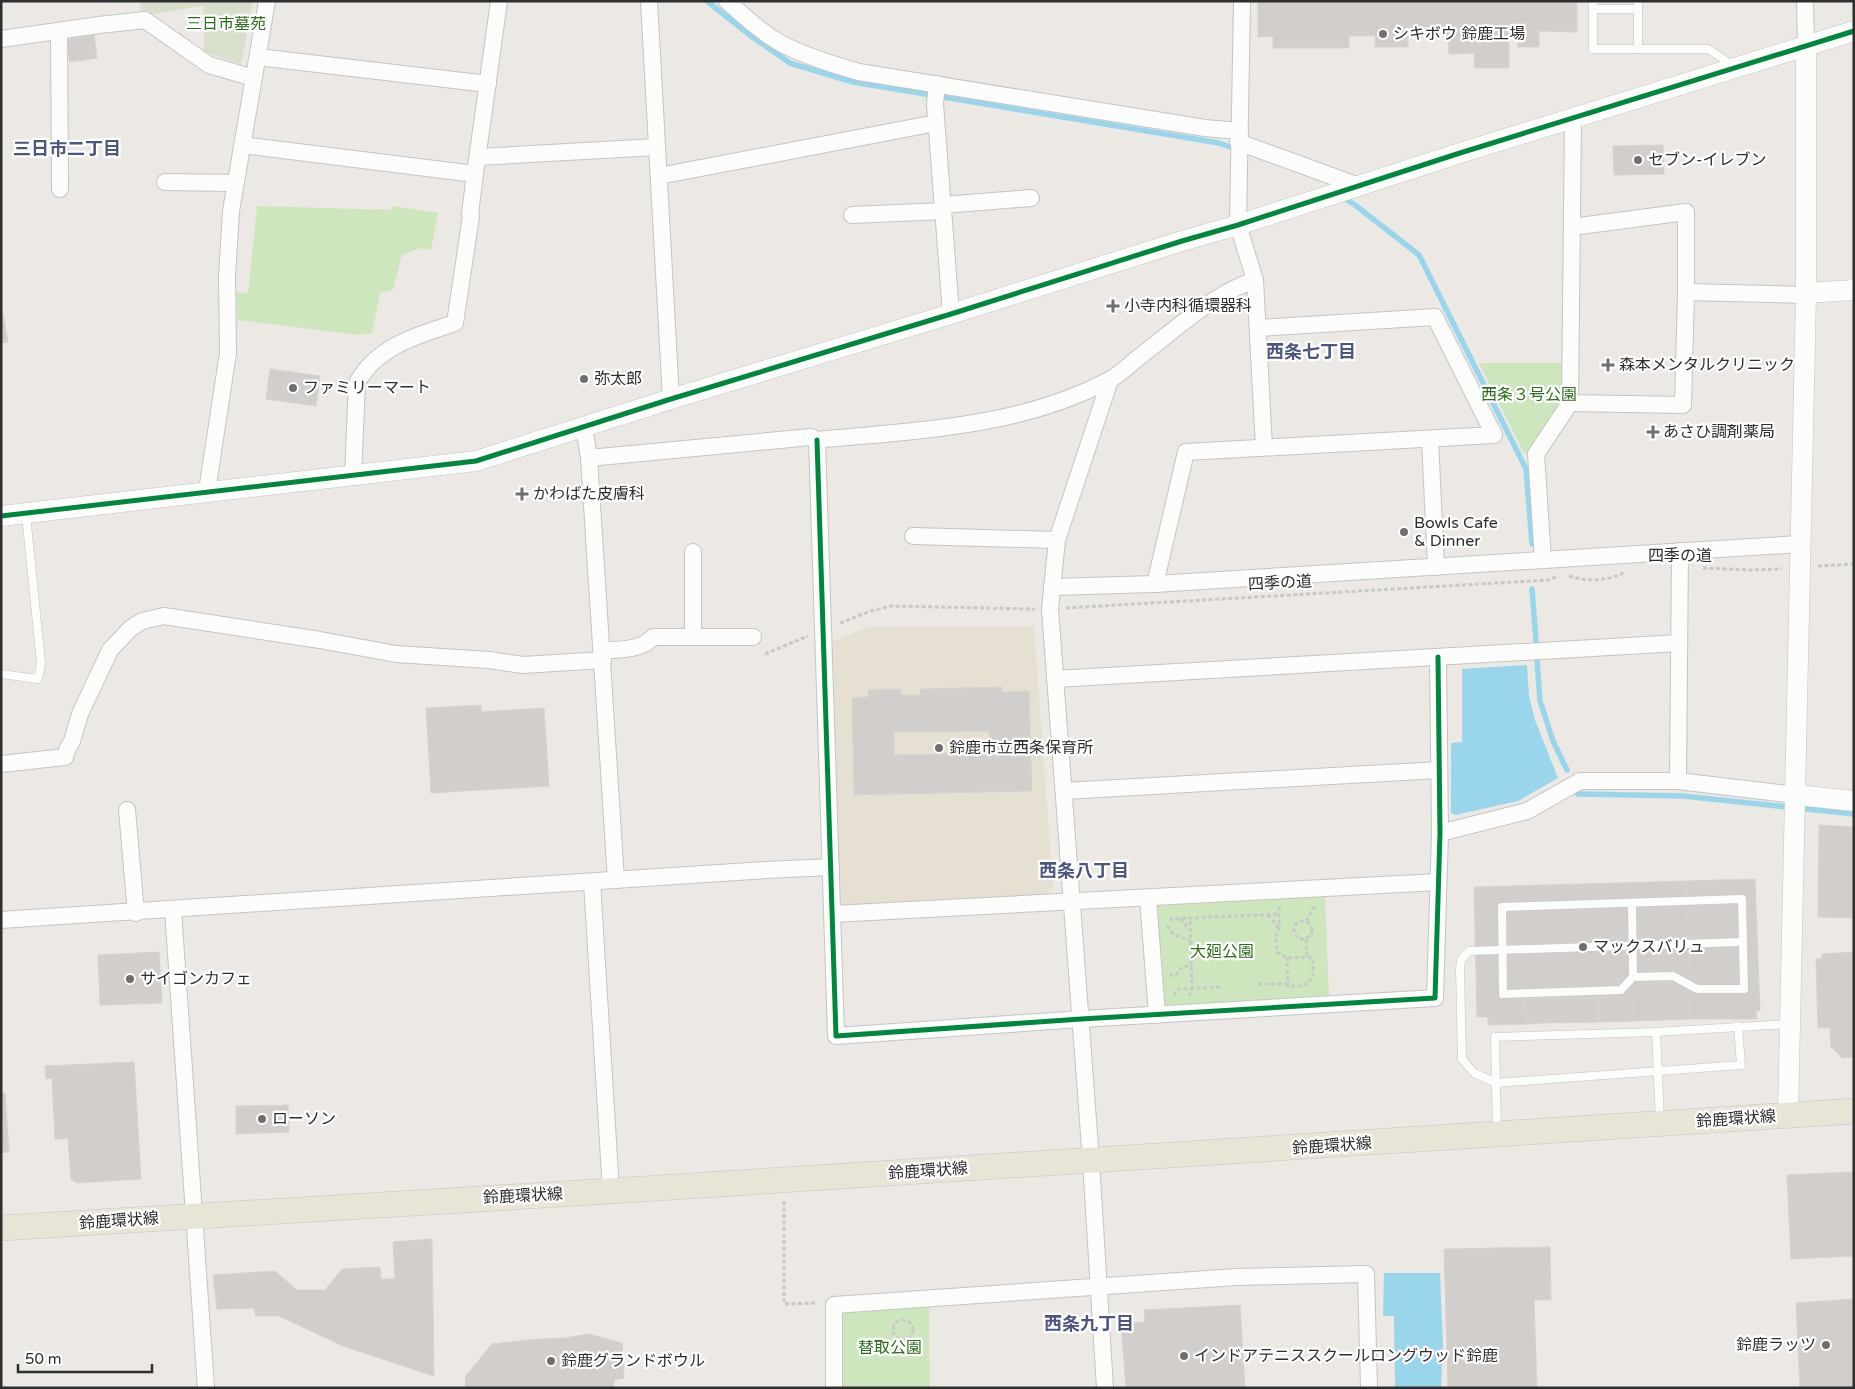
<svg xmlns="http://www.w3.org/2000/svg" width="1855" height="1389" viewBox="0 0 1855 1389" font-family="'Varela Round','Noto Sans JP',sans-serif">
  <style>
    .education { fill: #e6e0d3 }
    .green { fill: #cee6be }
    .cemetery { fill: #d8e0cc }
    .water { fill: #99d6ec }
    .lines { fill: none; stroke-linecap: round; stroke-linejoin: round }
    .stream { stroke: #99d6ec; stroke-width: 5.5 }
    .building { fill: #d1cecb; stroke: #d7d4d0; fill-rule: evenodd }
    .service-casing { stroke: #c5c4c5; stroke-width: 9 }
    .minor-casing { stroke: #c5c4c5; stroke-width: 18 }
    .tertiary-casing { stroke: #c5c4c5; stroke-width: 21 }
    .primary-casing { stroke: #c6c5c4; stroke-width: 26 }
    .path { stroke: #c9c9c8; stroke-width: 3; stroke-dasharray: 4 2.5; stroke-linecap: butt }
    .service { stroke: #fcfcfb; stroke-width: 8 }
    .minor { stroke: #fcfcfb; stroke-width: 16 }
    .tertiary { stroke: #fcfcfb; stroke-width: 20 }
    .primary { stroke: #e8e4d6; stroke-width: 25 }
    .cycleway-casing { stroke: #fff; stroke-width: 8 }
    .cycleway { stroke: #00873e; stroke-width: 5 }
    .poi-dot { fill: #706f6e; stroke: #fff; stroke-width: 2 }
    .labels { text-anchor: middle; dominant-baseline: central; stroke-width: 4.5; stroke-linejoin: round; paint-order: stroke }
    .park-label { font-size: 16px; fill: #2c6e1b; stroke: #fff }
    .poi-label { font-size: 16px; fill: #2e2e2e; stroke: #fff; text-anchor: start }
    .street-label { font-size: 16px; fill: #2e2e2e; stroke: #fff }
    .neighbourhood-label { font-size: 18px; font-weight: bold; fill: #4d5680; stroke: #fff }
  </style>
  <rect width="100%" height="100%" fill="#ece8e4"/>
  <!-- education -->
  <polygon class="education" points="1034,626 1053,887 1046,896 845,906 838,901 831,642 868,627"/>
  <!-- green -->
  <g class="green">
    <polygon points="257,206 391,210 393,206 438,213 431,250 419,248 402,255 393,290 380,293 372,333 359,335 238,320 236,292 248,294"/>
    <polygon points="1479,363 1562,363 1560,407 1531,453 1524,453"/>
    <polygon points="1325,896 1329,998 1167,1008 1161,1003 1154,910 1161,903"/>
    <polygon points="929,1305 930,1388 841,1388 841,1318 847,1311"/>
  </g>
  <!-- cemetery -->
  <polygon class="cemetery" points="140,1 253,1 241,64 204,52 203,6 142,16"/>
  <!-- water -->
  <g class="water">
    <polygon points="1527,665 1529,696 1535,720 1558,778 1518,801 1455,815 1451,813 1451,743 1462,742 1462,669"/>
    <polygon points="1384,1273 1440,1273 1443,1345 1441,1388 1395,1388 1394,1316 1383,1316"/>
  </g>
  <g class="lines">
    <!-- stream -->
    <g class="stream">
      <polyline points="707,1 751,36 790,63 853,82 1219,143 1238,150"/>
      <polyline points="1341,196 1355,205 1419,255 1526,469 1532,544"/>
      <polyline points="1532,589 1536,641"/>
      <polyline points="1537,660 1540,701 1553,741 1567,770"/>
      <polyline points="1578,794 1683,796 1854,814"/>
    </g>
  </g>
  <!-- building -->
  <g class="building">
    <polygon points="1258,1 1577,1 1577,32 1539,31 1539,47 1518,47 1517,30 1509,30 1509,68 1475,68 1474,53 1449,54 1448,36 1408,37 1408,47 1375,47 1375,36 1349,36 1349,48 1273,48 1273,36 1258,37"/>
    <polygon points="94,35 97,58 70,62 66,40"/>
    <polygon points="1663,145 1664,174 1614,175 1613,146"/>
    <polygon points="1,315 3,315 8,342 1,343"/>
    <polygon points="270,369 320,376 316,406 266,399"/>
    <path d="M1002,687V692L1029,691L1032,791L854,795L852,698L868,697V690L901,689V695H921L920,689ZM989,731V753L894,755V732Z"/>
    <polygon points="481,705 481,712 544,708 549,786 431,793 426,708"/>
    <polygon points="1819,825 1854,827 1854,918 1818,917"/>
    <polygon points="1755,879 1760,1011 1756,1011 1757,1019 1691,1019 1687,881"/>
    <polygon points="1687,881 1691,1019 1635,1021 1635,997 1524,999 1525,1024 1488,1025 1488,1017 1477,1017 1474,887"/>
    <polygon points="159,952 162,1003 100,1005 98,955"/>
    <polygon points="1854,952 1854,1057 1842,1058 1831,1047 1830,1028 1818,1028 1816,959 1822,959 1822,954"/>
    <polygon points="1635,997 1635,1021 1599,1022 1599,998"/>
    <polygon points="1544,998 1545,1023 1525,1024 1524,999"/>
    <polygon points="1544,998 1599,998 1599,1022 1545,1023"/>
    <polygon points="134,1062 141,1179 77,1183 71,1179 68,1139 55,1139 52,1078 46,1079 45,1066"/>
    <polygon points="1,1093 5,1093 9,1152 1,1153"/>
    <polygon points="288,1105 289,1132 236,1134 236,1106"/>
    <polygon points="1854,1172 1854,1256 1791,1259 1787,1175"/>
    <polygon points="432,1239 434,1376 343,1346 279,1316 256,1316 254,1308 217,1309 213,1275 275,1271 297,1290 325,1290 342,1269 380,1267 381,1279 395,1279 393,1242"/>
    <polygon points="1550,1247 1551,1300 1534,1300 1537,1388 1448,1388 1444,1249"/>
    <polygon points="1854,1299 1854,1388 1800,1388 1796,1303"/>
    <polygon points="1240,1305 1245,1388 1126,1388 1121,1324 1145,1322 1144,1310"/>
    <polygon points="589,1334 622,1343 624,1378 614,1380 614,1388 466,1388 465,1377 492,1344 539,1339 564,1338"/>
  </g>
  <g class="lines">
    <defs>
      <g id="service">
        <polyline points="1593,1 1593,49 1708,49 1734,66"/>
        <polyline points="1593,9 1638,9"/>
        <polyline points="1638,49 1638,1"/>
        <polyline points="1,674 38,679 41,663 26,515"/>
        <polyline points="1632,903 1633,977 1621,990 1503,994 1502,907 1742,899 1744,989 1697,989 1673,976 1633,977"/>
        <polyline points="1738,1026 1741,1065 1496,1083 1474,1073 1462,1059 1460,969 1461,960 1469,951 1742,942"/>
        <polyline points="1656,1032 1660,1121"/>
        <polyline points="1497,1131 1495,1037 1656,1032 1789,1024"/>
      </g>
      <g id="minor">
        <polyline points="649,1 671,399"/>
        <path d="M727,1C745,17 764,35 786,46C809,57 834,65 859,72L1205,128L1240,131"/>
        <polyline points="1242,1 1238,225 1255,280 1264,447"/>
        <polyline points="1805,1 1806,47"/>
        <polyline points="59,31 60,189"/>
        <polyline points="1,39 99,25 145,20 209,65 254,78"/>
        <polyline points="258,57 488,84"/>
        <polyline points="937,84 935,104 951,314"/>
        <polyline points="1573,118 1570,403 1683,405 1686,292 1806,295"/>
        <polyline points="1238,142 1359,186"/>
        <polyline points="242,145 475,174 499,1"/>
        <polyline points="478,157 657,147"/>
        <polyline points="659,176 936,123"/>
        <polyline points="165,182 235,183"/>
        <polyline points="943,205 1031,198"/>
        <polyline points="852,215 943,211"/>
        <polyline points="1572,227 1686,212 1686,292"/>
        <polyline points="584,426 589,458 616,880"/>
        <polyline points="1430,439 1436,567"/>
        <polyline points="817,440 836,1036 1081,1019 1435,998 1440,833 1438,657"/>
        <path d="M589,458L811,437L817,440C916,430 1019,428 1109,380C1120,375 1129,365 1139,357C1175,330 1212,294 1255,280"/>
        <path d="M353,477L357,383C377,346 418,335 455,323L471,216L470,214L475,174"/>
        <polyline points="207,491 228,353 227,276 231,211 267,1"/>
        <polyline points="913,536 1057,540"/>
        <polyline points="1543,560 1536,454 1570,403"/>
        <polyline points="1155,584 1186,452 1494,435 1435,317 1259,328"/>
        <polyline points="1052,587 1155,584 1800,544"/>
        <polyline points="693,637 753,637"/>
        <path d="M602,651C619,649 641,651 653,637H693V552"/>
        <polyline points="1055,679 1679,643"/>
        <polyline points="1,764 65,757 67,750 72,741 80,714 110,650 131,628 142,621 164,616 320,640 396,654 489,660 523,665 603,660"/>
        <polyline points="1678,781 1680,551"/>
        <polyline points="1064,791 1439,770"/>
        <polyline points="127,810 136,913"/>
        <polyline points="1440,833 1527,811 1580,781 1678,781 1796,795"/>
        <polyline points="592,882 611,1191"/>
        <polyline points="1148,898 1157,1015"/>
        <polyline points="173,910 206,1388"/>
        <polyline points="833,914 1438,882"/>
        <polyline points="1,920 766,870 831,867"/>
        <polyline points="834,1388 834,1305 1236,1277 1366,1274 1369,1388"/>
        <polyline points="1105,1388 1091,1161 1050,609 1057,540 1110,380"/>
      </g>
      <g id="tertiary">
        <polyline points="1806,293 1854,290"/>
        <polyline points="1,516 476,461 671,399 951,314 1182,241 1238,225 1460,153 1854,31"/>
        <polyline points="1796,795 1854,801"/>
        <polyline points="1788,1115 1806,295 1806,47"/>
      </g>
      <polyline id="primary" points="1,1228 611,1191 1854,1111"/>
    </defs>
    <!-- service casing -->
    <use href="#service" class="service-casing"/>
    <!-- minor casing -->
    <use href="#minor" class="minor-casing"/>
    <!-- tertiary casing -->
    <use href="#tertiary" class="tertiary-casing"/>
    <!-- primary casing -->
    <use href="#primary" class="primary-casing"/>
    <!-- path -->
    <g class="path">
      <polyline points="1818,566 1854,564"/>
      <polyline points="1703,568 1751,570 1782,569"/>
      <path d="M1569,576C1588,582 1608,581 1625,572"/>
      <polyline points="1066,608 1548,580 1556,577"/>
      <polyline points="840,623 871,611 891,606 1035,609"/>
      <polyline points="765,654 808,636"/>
      <path d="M1280,907C1277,916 1282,928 1276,935L1277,952L1287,958L1307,957L1313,959V977L1304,986H1288L1287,958"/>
      <polyline points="1268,915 1279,928"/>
      <polyline points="1169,919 1279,914"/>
      <polyline points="1180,919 1191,931"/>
      <circle cx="1303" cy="930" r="9"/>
      <polyline points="1306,921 1316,904"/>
      <polyline points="1167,926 1174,935 1191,941"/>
      <polyline points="1306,939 1307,957"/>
      <polyline points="1170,977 1172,974 1177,974 1182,967 1192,966"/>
      <polyline points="1258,984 1288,984"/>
      <polyline points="1174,995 1176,990 1181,989 1220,987"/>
      <polyline points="1189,996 1192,989 1190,918"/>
      <polyline points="784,1201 784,1304 817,1303"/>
      <circle cx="903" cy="1330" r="10"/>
    </g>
    <!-- service -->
    <use href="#service" class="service"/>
    <!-- minor -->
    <use href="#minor" class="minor"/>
    <!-- tertiary -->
    <use href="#tertiary" class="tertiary"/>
    <!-- primary -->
    <use href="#primary" class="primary"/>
    <defs>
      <g id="cycleway">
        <polyline points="817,440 836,1036 1081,1019 1435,998 1440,833 1438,657"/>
        <polyline points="1,516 476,461 671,399 951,314 1182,241 1238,225 1460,153 1854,31"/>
      </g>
    </defs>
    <!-- cycleway casing -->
    <use href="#cycleway" class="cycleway-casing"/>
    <!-- cycleway -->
    <use href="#cycleway" class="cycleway"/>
  </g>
  <!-- markers -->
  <g class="poi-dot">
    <circle cx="1383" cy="34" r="5"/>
    <circle cx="1638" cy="160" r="5"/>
    <path d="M1110.5 298.5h5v5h5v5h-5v5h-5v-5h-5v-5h5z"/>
    <path d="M1605.5 357.5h5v5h5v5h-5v5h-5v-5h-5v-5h5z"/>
    <circle cx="584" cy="379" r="5"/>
    <circle cx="293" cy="388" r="5"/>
    <path d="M1650.5 424.5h5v5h5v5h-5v5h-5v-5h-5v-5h5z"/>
    <path d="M519.5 486.5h5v5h5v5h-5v5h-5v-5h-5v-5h5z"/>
    <circle cx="1404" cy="532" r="5"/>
    <circle cx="939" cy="748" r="5"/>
    <circle cx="1583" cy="947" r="5"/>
    <circle cx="130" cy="979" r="5"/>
    <circle cx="262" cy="1119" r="5"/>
    <circle cx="1826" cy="1345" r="5"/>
    <circle cx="1184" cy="1356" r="5"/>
    <circle cx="551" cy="1361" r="5"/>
  </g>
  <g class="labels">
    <!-- park labels -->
    <g class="park-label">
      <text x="226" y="24">三日市墓苑</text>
      <text x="1529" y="395">西条３号公園</text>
      <text x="1222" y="952">大廻公園</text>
      <text x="890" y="1348">替取公園</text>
    </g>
    <!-- poi labels -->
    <g class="poi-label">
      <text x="1393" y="34">シキボウ 鈴鹿工場</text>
      <text x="1648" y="160">セブン-イレブン</text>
      <text x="1124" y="306">小寺内科循環器科</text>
      <text x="1619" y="365">森本メンタルクリニック</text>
      <text x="594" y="379">弥太郎</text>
      <text x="303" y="388">ファミリーマート</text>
      <text x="1663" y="432">あさひ調剤薬局</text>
      <text x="533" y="494">かわばた皮膚科</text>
      <text x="1414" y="523">Bowls Cafe<tspan x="1414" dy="18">&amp; Dinner</tspan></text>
      <text x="949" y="748">鈴鹿市立西条保育所</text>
      <text x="1593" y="947">マックスバリュ</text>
      <text x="140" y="979">サイゴンカフェ</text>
      <text x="272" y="1119">ローソン</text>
      <text x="1816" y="1345" text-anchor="end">鈴鹿ラッツ</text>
      <text x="1194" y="1356">インドアテニススクールロングウッド鈴鹿</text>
      <text x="561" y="1361">鈴鹿グランドボウル</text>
    </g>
    <!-- street labels -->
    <g class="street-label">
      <text x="1680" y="556">四季の道</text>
      <text transform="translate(1280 583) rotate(-3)">四季の道</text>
      <text transform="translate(1736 1119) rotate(-4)">鈴鹿環状線</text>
      <text transform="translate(1332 1146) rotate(-4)">鈴鹿環状線</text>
      <text transform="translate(928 1171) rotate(-4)">鈴鹿環状線</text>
      <text transform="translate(523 1196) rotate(-3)">鈴鹿環状線</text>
      <text transform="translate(119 1221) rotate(-4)">鈴鹿環状線</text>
    </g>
    <!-- neighbourhood labels -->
    <g class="neighbourhood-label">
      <text x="67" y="149">三日市二丁目</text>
      <text x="1311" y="352">西条七丁目</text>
      <text x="1084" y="871">西条八丁目</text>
      <text x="1089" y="1324">西条九丁目</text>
    </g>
  </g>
  <!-- border -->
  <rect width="1855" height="1389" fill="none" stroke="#2e2e2e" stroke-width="5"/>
  <!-- scale -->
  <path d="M18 1364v8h134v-8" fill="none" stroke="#2e2e2e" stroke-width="2.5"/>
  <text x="25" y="1364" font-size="15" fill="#2e2e2e" stroke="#ffffff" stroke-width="4" paint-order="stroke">50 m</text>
</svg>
